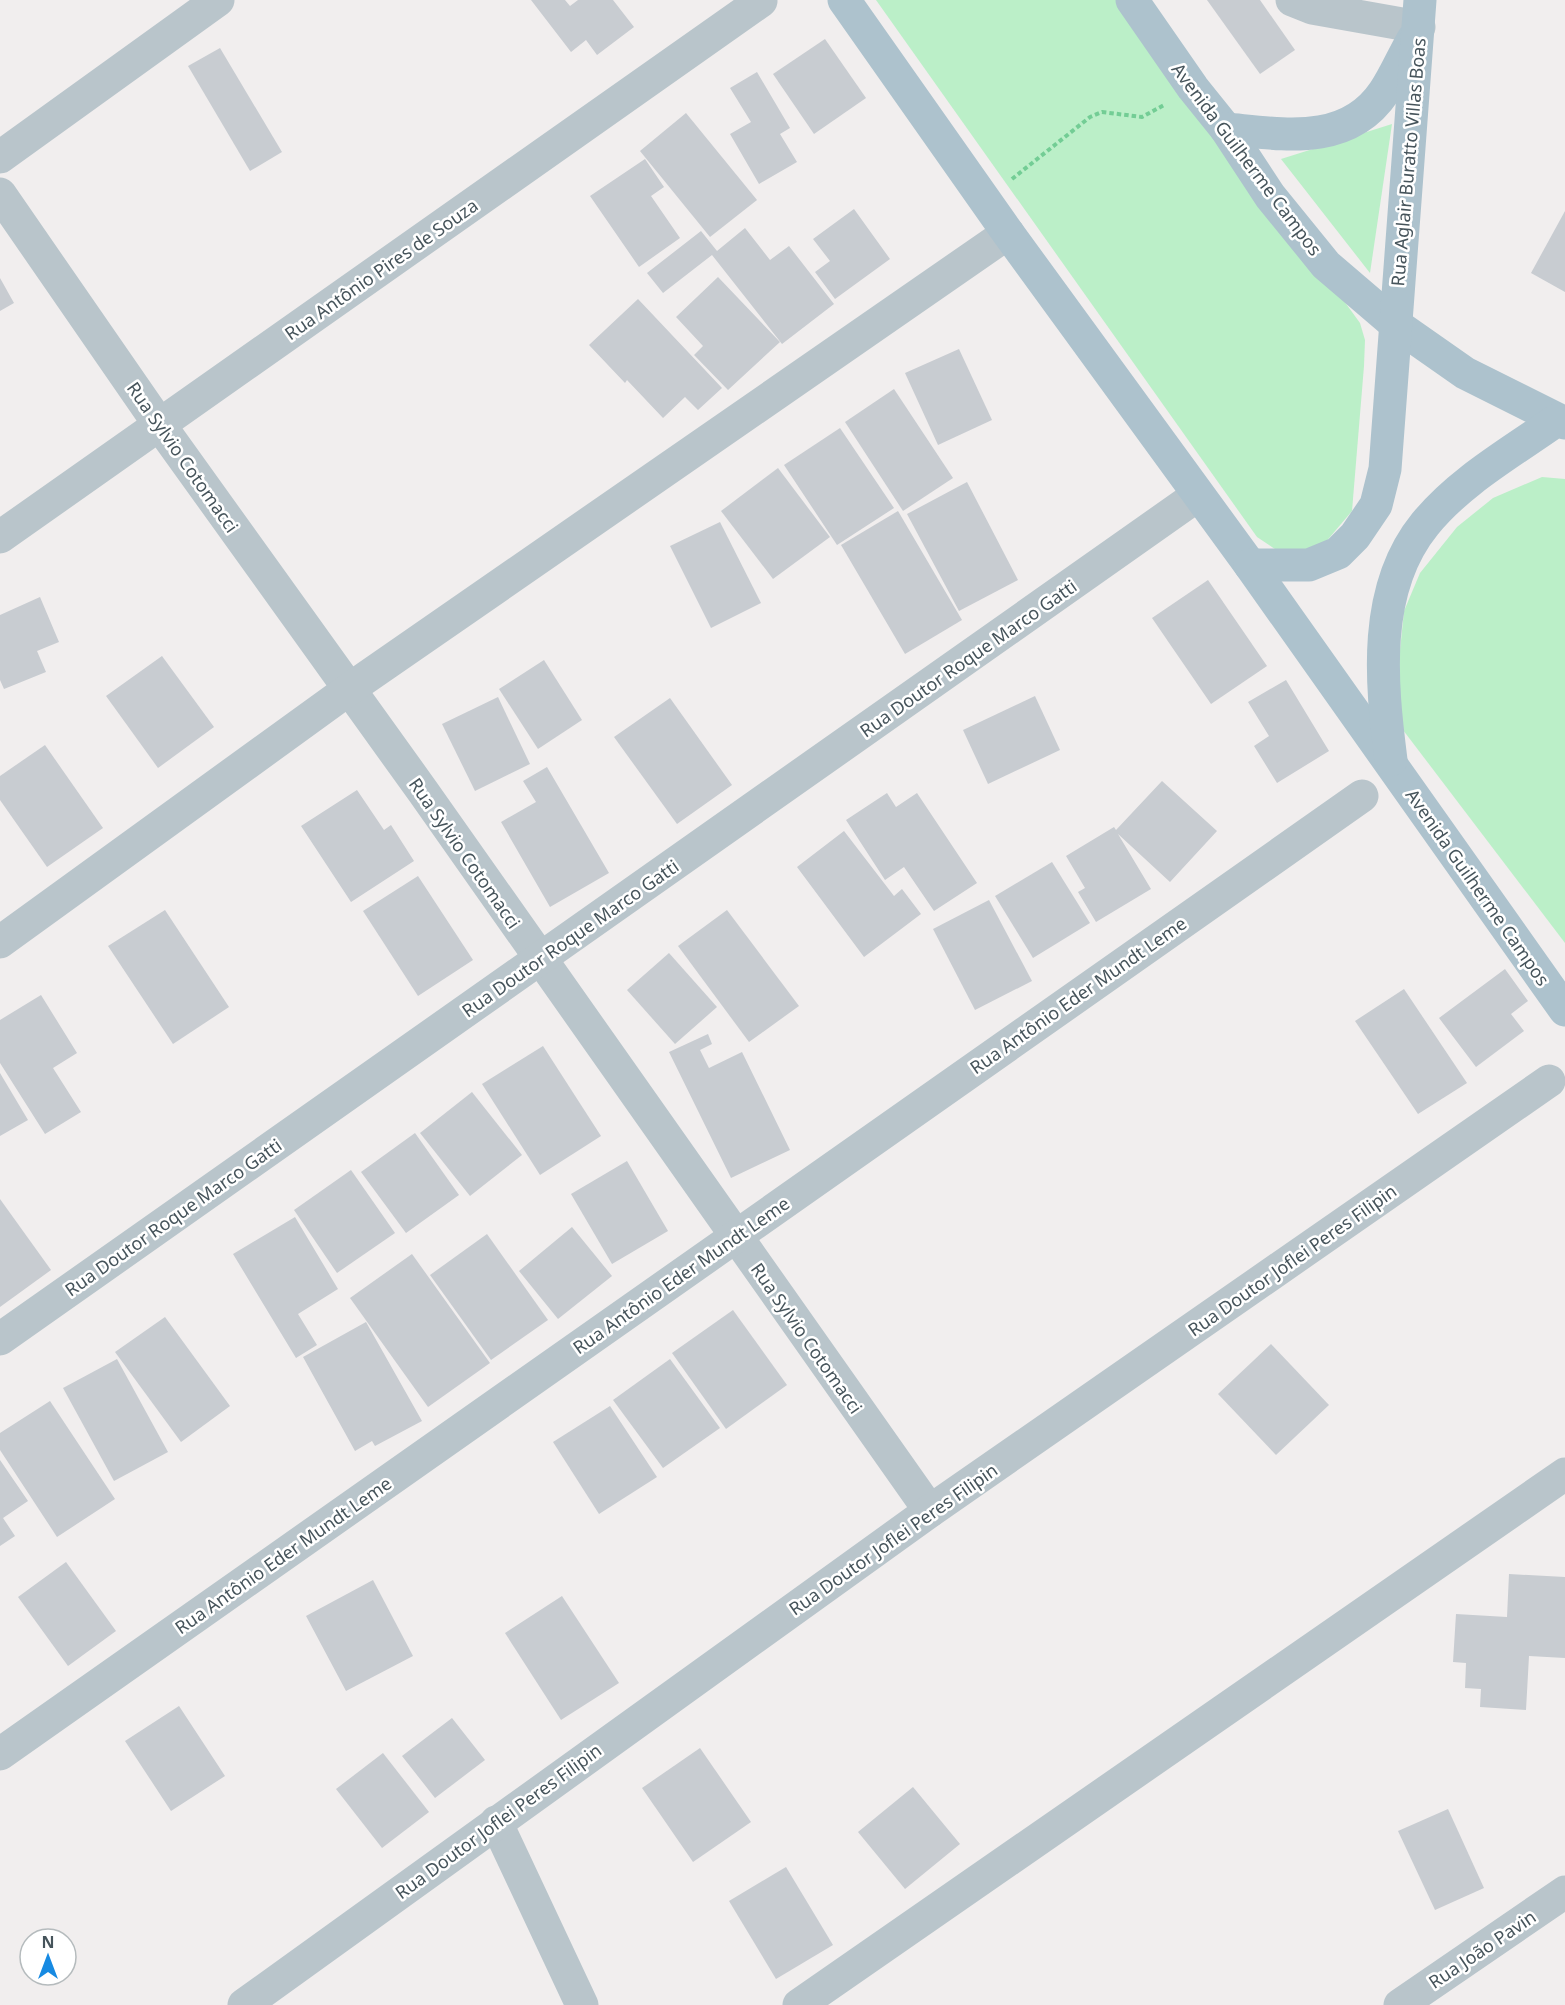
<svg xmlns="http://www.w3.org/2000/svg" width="1565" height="2005" viewBox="0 0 1565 2005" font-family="'Noto Sans',sans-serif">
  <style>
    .green { fill: #bbefc8 }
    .building { fill: #c8ccd1 }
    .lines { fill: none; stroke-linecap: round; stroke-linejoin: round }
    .path { stroke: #73cd95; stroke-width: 4; stroke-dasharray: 4.5 3; stroke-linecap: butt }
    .minor { stroke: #b9c5cb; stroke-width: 33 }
    .major { stroke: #adc2cd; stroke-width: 33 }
    .labels { text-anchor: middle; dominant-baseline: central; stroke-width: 5; stroke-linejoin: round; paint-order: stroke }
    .street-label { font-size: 18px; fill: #46545b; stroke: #fff }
  </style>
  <rect width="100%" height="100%" fill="#f1eeee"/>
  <!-- green -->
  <g class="green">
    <polygon points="876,0 1126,0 1360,323 1365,340 1364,366 1352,511 1319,550 1284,555 1257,537"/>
    <polygon points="1392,124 1370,273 1281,159"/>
    <polygon points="1542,477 1565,479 1565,943 1403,730 1398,670 1404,611 1420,573 1457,527 1493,498"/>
  </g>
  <!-- building -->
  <g class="building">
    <polygon points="531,0 565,0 570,6 578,0 613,0 634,27 597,55 586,40 571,52"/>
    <polygon points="1207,0 1260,0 1295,50 1260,74"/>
    <polygon points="825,39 866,98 814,134 773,74"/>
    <polygon points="220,48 282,152 250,171 188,66"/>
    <polygon points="757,72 790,128 780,134 797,162 759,184 730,134 751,122 730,88"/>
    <polygon points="686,113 757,200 710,237 640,151"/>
    <polygon points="645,159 664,187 651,196 680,238 639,267 590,196"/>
    <polygon points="854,209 890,259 835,299 815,272 830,261 813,239"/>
    <polygon points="1565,211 1565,292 1531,273"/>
    <polygon points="745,228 770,260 789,246 834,304 782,344 712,255 663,293 647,273 701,231 717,251"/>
    <polygon points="718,277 780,342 728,390 694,355 703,346 676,317"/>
    <polygon points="0,278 14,303 0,311"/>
    <polygon points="638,299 722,388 698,410 685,397 663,418 627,380 625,383 589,345"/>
    <polygon points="959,349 992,420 938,445 905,373"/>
    <polygon points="894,389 953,478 903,511 845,422"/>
    <polygon points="840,428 894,508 837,545 784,465"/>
    <polygon points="778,468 830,537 773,579 721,511"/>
    <polygon points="967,482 1018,580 959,611 907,514"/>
    <polygon points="898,511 962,620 905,654 841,545"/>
    <polygon points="720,522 761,603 711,628 670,546"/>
    <polygon points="1208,580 1267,666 1211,704 1152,618"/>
    <polygon points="40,597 59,642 37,651 46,672 4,689 0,680 0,615"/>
    <polygon points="162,656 214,727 158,768 106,696"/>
    <polygon points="544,660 582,720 538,749 499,689"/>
    <polygon points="1286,680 1329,751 1277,783 1254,746 1269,736 1248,702"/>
    <polygon points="1035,696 1060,750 988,784 963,730"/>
    <polygon points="498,697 530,764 475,791 442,724"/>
    <polygon points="670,698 732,785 677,824 614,737"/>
    <polygon points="45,745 103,828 47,867 0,800 0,776"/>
    <polygon points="547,767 609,873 550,907 501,822 536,802 523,781"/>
    <polygon points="1162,781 1217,831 1170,882 1118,834 1151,889 1096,922 1078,892 1085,888 1066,856 1114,827 1116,830"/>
    <polygon points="357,790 384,830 391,825 414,861 351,902 301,826"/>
    <polygon points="887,793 896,807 917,793 977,883 934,911 904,867 885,880 846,820"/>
    <polygon points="844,831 894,896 902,889 921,914 864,957 797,867"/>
    <polygon points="1052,862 1090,923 1033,958 995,896"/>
    <polygon points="418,876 473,960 418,996 363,911"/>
    <polygon points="989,900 1032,981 975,1010 933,929"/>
    <polygon points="165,910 229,1007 173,1044 108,946"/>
    <polygon points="727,910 799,1006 749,1042 678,946"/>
    <polygon points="669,953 717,1007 675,1044 627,990"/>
    <polygon points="1505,969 1528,1001 1511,1014 1524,1031 1476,1067 1439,1018"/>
    <polygon points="1404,989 1467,1083 1418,1114 1355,1021"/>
    <polygon points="41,995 77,1053 53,1068 81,1112 45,1134 0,1063 0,1020"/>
    <polygon points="708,1034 712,1044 700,1050 709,1068 742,1052 790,1150 731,1178 669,1052"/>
    <polygon points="543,1046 601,1136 540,1175 482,1084"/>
    <polygon points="0,1073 28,1120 0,1136"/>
    <polygon points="472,1092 522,1155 470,1196 420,1133"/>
    <polygon points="415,1133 459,1195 406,1233 361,1172"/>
    <polygon points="627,1161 668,1231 612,1264 571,1194"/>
    <polygon points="351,1170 395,1233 337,1273 294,1210"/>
    <polygon points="0,1199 51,1270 0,1307"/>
    <polygon points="295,1217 338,1289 298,1314 317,1345 296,1358 233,1254"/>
    <polygon points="572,1227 612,1276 558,1319 519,1271"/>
    <polygon points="487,1234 548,1320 491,1360 430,1275"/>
    <polygon points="412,1254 490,1363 428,1407 350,1298"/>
    <polygon points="733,1310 787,1385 726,1429 672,1353"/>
    <polygon points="165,1317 230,1406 181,1442 115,1352"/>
    <polygon points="366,1322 422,1421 375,1446 372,1441 355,1451 303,1357"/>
    <polygon points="1271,1344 1329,1405 1276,1455 1218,1394"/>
    <polygon points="117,1359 168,1452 114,1481 63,1388"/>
    <polygon points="670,1359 720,1428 663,1468 613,1400"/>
    <polygon points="50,1401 115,1499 57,1537 0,1450 0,1433"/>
    <polygon points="610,1406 657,1477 599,1514 553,1442"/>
    <polygon points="0,1460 28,1501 3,1518 15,1536 0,1546"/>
    <polygon points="66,1562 116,1631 68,1666 18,1597"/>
    <polygon points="1509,1574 1565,1577 1565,1658 1529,1656 1526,1710 1480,1707 1481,1689 1465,1688 1466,1663 1453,1662 1456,1614 1507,1617"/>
    <polygon points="373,1580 413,1656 346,1691 306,1616"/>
    <polygon points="562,1596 619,1683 561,1720 505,1633"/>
    <polygon points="179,1706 225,1776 171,1811 125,1741"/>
    <polygon points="452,1718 485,1760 435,1798 402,1756"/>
    <polygon points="700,1748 751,1822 693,1862 642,1788"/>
    <polygon points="383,1753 429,1812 382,1848 336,1789"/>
    <polygon points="913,1787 960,1844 905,1889 858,1832"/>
    <polygon points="1448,1809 1484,1888 1435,1910 1398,1831"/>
    <polygon points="786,1867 833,1945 776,1979 729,1901"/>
  </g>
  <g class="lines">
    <!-- path -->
    <polyline class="path" points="1012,179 1090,117 1102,112 1142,117 1164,105"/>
    <!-- minor -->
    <g class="minor">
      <polyline points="1292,0 1312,8 1419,27"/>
      <polyline points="0,157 218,0"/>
      <polyline points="0,194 159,424 424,793 930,1511"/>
      <polyline points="0,537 761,1"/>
      <polyline points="0,942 348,690 1008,233"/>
      <polyline points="0,1339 1198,495"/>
      <polyline points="0,1754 1362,796"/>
      <polyline points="496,1822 582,2005"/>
      <polyline points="244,2005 930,1511 1549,1081"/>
      <polyline points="799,2005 1565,1474"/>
      <polyline points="1400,2005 1565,1892"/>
    </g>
    <!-- major -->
    <g class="major">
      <polyline points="844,0 1008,233 1250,565 1565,1010"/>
      <polyline points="1132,0 1193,88 1226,129 1270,196 1326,265 1395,324 1465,373 1565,423"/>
      <path d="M1226,129C1282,134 1347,147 1384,92C1395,76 1403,56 1413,39"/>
      <polyline points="1250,565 1309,565 1338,553 1355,536 1376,505 1385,469 1420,0"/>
      <path d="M1391,760C1381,682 1372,589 1425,524C1460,481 1512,452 1557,420"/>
    </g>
  </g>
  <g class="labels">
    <!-- street labels -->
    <g class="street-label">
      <text transform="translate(1247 159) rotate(53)">Avenida Guilherme Campos</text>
      <text transform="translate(1408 162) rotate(-85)">Rua Aglair Buratto Villas Boas</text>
      <text transform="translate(381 269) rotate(-35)">Rua Antônio Pires de Souza</text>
      <text transform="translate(183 457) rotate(55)">Rua Sylvio Cotomacci</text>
      <text transform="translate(968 658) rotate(-35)">Rua Doutor Roque Marco Gatti</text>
      <text transform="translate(465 853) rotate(55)">Rua Sylvio Cotomacci</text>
      <text transform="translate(1478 887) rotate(55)">Avenida Guilherme Campos</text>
      <text transform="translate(570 938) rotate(-35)">Rua Doutor Roque Marco Gatti</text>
      <text transform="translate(1078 995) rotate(-35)">Rua Antônio Eder Mundt Leme</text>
      <text transform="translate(173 1217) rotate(-35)">Rua Doutor Roque Marco Gatti</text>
      <text transform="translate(1292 1260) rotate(-35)">Rua Doutor Joflei Peres Filipin</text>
      <text transform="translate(681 1275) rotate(-35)">Rua Antônio Eder Mundt Leme</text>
      <text transform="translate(807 1338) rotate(55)">Rua Sylvio Cotomacci</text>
      <text transform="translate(893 1539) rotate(-35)">Rua Doutor Joflei Peres Filipin</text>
      <text transform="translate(283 1555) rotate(-35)">Rua Antônio Eder Mundt Leme</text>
      <text transform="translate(498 1821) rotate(-36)">Rua Doutor Joflei Peres Filipin</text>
      <text transform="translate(1482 1949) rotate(-34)">Rua João Pavin</text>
    </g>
  </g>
  <!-- north arrow -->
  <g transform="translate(48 1957)"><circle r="28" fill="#ffffff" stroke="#b5bbbd" stroke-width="1.5"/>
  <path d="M0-4.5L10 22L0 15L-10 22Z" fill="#178ae2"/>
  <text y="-9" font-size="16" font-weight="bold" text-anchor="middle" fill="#46545b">N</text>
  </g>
</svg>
